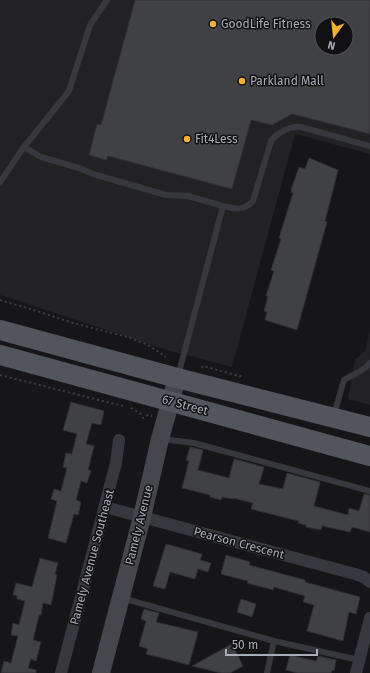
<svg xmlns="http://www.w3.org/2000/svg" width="370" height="673" viewBox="0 0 370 673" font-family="'Fira Sans',sans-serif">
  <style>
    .built { fill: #222225; fill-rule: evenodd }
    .building { fill: #404145; stroke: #303034; fill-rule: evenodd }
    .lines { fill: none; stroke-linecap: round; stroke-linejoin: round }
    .path { stroke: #3d3f44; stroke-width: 2; stroke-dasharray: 2 3; stroke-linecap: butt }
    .lane { stroke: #37383d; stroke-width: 6 }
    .street { stroke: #37383d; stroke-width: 12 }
    .secondary { stroke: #45474d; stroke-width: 18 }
    .primary { stroke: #53555c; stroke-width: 20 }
    .poi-dot { fill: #f2b134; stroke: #111113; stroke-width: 1.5 }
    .labels { text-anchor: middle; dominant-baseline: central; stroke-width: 3; stroke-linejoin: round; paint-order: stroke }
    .poi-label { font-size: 12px; fill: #a8adb8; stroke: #111113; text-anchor: start }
    .street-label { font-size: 12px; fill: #a8adb8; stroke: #111113 }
  </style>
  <rect width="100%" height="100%" fill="#161618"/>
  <!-- built -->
  <g class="built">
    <path d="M0,0H370V154L295,134L232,367L167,350L0,295ZM322,24H346V48H322Z"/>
    <polygon points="370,331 370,405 348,399 355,360 365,351"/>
  </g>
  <!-- building -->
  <g class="building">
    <path d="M135,0H370V134L292,114L272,125L251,120L232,189L108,156L106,160L89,155L97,124L101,125ZM322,24H346V48H322Z"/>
    <polygon points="309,158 338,170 325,221 327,222 297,330 265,320 267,312 264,311 268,296 266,296 274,271 271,270 281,239 279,238 293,193 291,192 292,187 299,167 305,169"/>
    <polygon points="71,402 104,411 101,425 92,423 86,444 94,446 88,470 91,470 87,483 81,481 76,500 81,502 78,515 74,514 66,543 48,538 57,501 51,499 54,489 61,491 67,468 63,467 66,453 72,454 77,434 63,430"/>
    <polygon points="190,447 203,450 198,470 229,478 234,459 264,467 259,484 283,489 287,473 320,482 314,506 348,515 349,508 359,511 364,494 370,495 370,532 352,527 350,532 322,526 321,530 306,527 306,525 298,523 299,521 251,509 253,503 233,498 233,499 222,497 221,500 210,497 210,495 182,488 189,461 186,460"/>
    <polygon points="166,544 202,554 200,560 211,563 208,572 198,569 195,579 170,572 165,589 153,586"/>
    <polygon points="226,555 250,562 249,565 305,580 305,582 360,597 356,614 349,612 343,641 307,631 314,605 303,602 305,596 274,587 273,590 247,583 248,581 221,574"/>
    <polygon points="40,558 58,563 55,574 57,575 51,605 43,603 41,615 39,615 33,640 41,642 36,661 31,659 28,668 36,670 36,673 1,673 4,661 11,663 18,636 11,635 13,623 19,625 25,601 17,599 17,596 13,595 16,583 32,587"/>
    <polygon points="241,599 256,604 252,617 237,612"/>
    <polygon points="144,609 159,613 156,622 198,632 189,665 146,654 148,649 139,646 146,621 141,619"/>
    <polygon points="232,644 243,666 230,673 221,673 192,666"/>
    <polygon points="290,655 316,661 318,656 336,660 334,671 332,670 331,673 297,673 286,670"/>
  </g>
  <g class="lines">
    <!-- path -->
    <g class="path">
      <polyline points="0,300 37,311 73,323 131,338 148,345 166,357"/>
      <polyline points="202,368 203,366 243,377"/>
      <polyline points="0,375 123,406"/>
      <polyline points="131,408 140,413 143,418 148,415 152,416"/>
    </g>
    <!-- lane -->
    <g class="lane">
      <polyline points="24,147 41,157 79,168 93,174 166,195 188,196 223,206 178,376"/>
      <polyline points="0,182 24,147 69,91 90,25 107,0"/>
      <path d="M223,206C235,209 244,211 253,201L271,141C277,133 291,125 301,127L370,146"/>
      <path d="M334,415L344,380C353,374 363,372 370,363"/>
      <polyline points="162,439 194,443 370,491"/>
      <polyline points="122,598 274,641 359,660"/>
      <polyline points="267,673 274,641"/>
    </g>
    <!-- street -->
    <g class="street">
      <polyline points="105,507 355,574 364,577 370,582"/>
      <polyline points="61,673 116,463 119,440"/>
      <polyline points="356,673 370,618"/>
    </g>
    <!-- secondary -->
    <polyline class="secondary" points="101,673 142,517 160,439 177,378"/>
    <!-- primary -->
    <g class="primary">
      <polyline points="0,330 177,378 370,427"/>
      <polyline points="0,355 370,456"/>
    </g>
  </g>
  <!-- markers -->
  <g class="poi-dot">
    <circle cx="213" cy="24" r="4"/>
    <circle cx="242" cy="81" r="4"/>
    <circle cx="187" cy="139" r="4"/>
  </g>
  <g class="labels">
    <!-- poi labels -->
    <g class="poi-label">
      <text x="221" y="24">GoodLife Fitness</text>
      <text x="250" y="81">Parkland Mall</text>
      <text x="195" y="139">Fit4Less</text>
    </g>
    <!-- street labels -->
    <g class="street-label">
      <text transform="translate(185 405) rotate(15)">67 Street</text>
      <text transform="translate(139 525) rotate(-76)">Pamely Avenue</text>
      <text transform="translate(239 543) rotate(15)">Pearson Crescent</text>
      <text transform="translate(92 557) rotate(-75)">Pamely Avenue Southeast</text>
    </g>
  </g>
  <!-- north arrow -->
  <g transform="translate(334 36) rotate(195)"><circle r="19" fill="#111113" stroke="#4d4f55"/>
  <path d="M0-3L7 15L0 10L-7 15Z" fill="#f2b134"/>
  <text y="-6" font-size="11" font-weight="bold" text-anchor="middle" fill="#a8adb8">N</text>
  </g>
  <!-- scale -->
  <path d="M226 649v6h91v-6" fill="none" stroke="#a8adb8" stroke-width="2"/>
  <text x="232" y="649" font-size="12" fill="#a8adb8" stroke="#111113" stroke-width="3" paint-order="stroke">50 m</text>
</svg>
